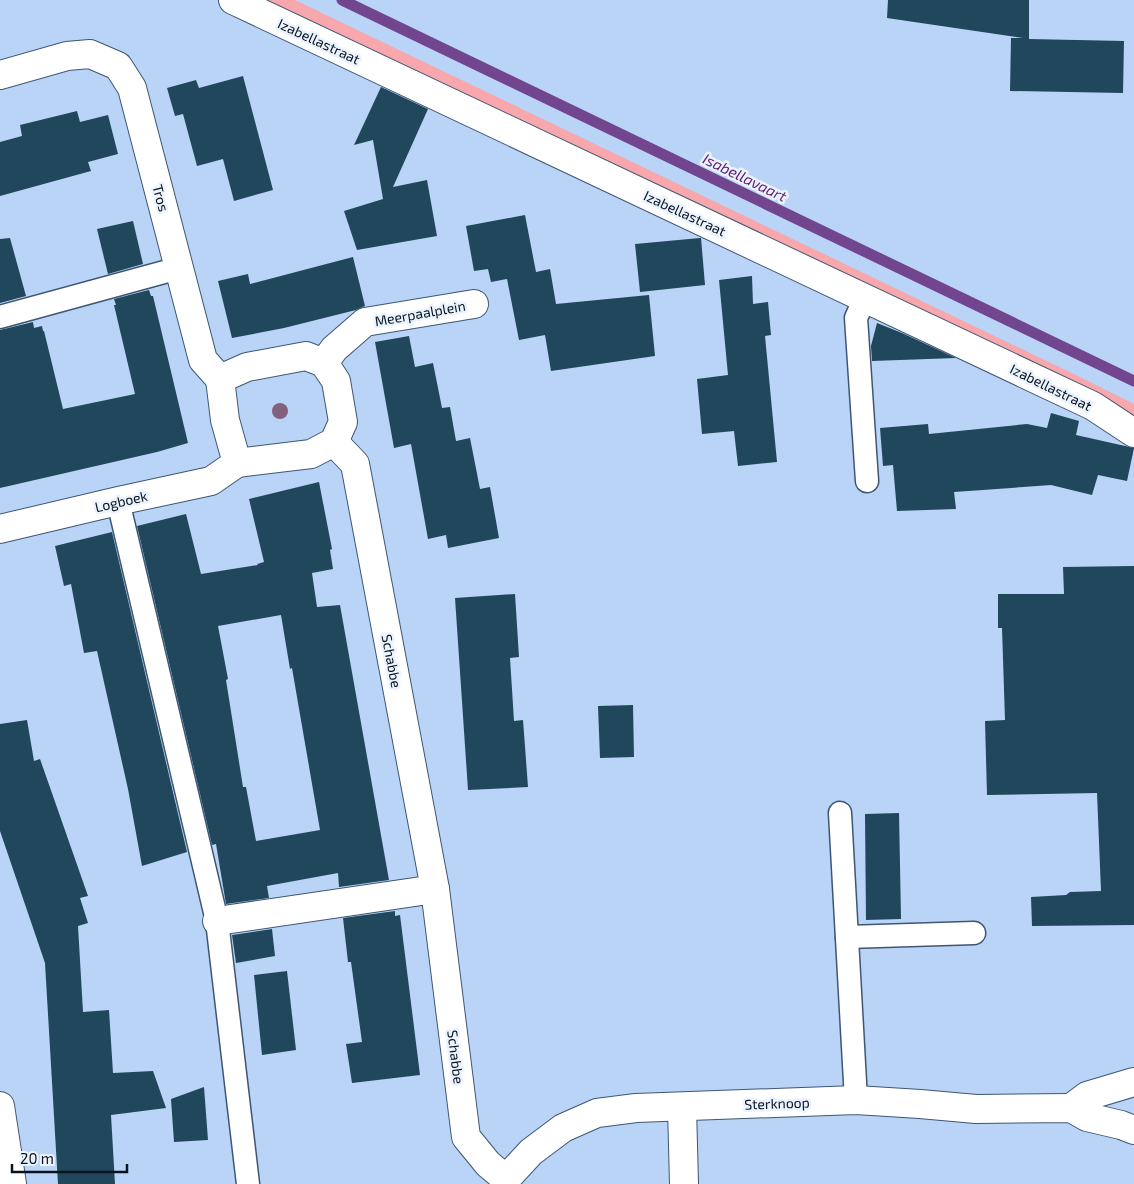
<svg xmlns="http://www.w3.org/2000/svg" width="1134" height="1184" viewBox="0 0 1134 1184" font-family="'Exo 2',sans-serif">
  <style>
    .green { fill: #f8a7ad }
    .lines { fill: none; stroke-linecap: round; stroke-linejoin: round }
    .stream { stroke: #72458f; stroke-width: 11 }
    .building { fill: #20475b; fill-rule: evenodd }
    .service-casing { stroke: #3f5674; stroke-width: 25 }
    .minor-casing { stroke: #3f5674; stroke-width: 30 }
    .service { stroke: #fff; stroke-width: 22 }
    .minor { stroke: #fff; stroke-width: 28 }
    .tree { fill: #83607c }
    .labels { text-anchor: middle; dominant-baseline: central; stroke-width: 5; stroke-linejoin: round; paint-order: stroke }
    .street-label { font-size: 14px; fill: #0a1420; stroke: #ebf3fe }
    .water-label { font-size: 15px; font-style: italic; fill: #5d1b78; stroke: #ebf3fe }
  </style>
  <rect width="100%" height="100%" fill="#b9d4f6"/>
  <!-- green -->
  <polygon class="green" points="255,0 295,0 1076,375 1134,404 1134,422"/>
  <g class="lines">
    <!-- stream -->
    <polyline class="stream" points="342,0 1134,381"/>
  </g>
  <!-- building -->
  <g class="building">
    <polygon points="888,0 1029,0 1029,39 1124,41 1123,93 1010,91 1011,38 1023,38 887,18"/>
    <polygon points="243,76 273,190 234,201 223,159 197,166 183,114 175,116 167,88 196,80 199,88"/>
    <polygon points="381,87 428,109 393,187 427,180 437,236 357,250 344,211 383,199 373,140 354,145"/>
    <polygon points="77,111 80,122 108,115 118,154 88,162 91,171 0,196 0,142 22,136 20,125"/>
    <polygon points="525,215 536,272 550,269 556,304 649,295 655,356 551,371 545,335 519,340 507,279 491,282 488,269 474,271 466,226"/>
    <polygon points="133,221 143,264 108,274 97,229"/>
    <polygon points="10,238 26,296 0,303 0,239"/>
    <polygon points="700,238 701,238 705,285 640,292 635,244"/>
    <polygon points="353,257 365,306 356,310 284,328 232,338 218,281 248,274 250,284"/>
    <polygon points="752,276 753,304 768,302 771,335 765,336 777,462 738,466 734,431 702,434 697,379 728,375 719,280"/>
    <polygon points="149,290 151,296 153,296 188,443 157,452 0,488 0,330 33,322 34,328 42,326 43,331 44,331 63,409 135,394 114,305 116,305 114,299"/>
    <polygon points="877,323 902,333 956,358 872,361 871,346"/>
    <polygon points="409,336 415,367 433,363 442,408 450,407 456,441 470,438 480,489 490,487 499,538 448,548 446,535 428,539 411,444 394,448 375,342"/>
    <polygon points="1051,413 1079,421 1076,435 1134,448 1127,481 1098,475 1092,495 1051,485 954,492 956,509 897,511 893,465 883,466 880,428 928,424 929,434 1027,424 1047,428"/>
    <path d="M319,482L332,549L330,550L333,569L312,573L317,607L340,605L389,880L339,887L338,873L267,886L269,898L226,904L216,844L212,845L137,526L186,514L201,574L258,565L257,564L264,562L249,499ZM281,615L290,669L292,668L320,830L256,841L246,787H243L226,680L228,679L218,626Z"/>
    <polygon points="112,532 187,852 142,866 128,789 97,651 84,653 71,584 64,586 55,546"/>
    <polygon points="1134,566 1134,925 1032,926 1031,897 1066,895 1070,892 1101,891 1097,793 987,795 985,721 1005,720 1002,628 998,628 998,594 1064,594 1063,567"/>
    <polygon points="515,594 519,657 510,658 514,721 523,720 528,787 468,790 455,598"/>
    <polygon points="633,705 634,757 600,758 598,706"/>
    <polygon points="27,720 34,761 40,759 88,896 80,898 88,923 78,926 83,1012 109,1010 113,1073 153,1071 166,1108 111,1115 115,1184 58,1184 45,963 0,831 0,724"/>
    <polygon points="899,813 901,919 866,920 865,814"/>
    <polygon points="395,911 395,916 400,915 420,1075 352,1083 346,1044 362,1042 351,962 348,962 343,918"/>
    <polygon points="272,929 275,956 236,963 232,935"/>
    <polygon points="287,971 296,1050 262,1055 254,975"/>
    <polygon points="204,1087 208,1140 174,1142 171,1099"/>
  </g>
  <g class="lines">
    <defs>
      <g id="service">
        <polyline points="865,298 856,318 867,481"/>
        <polyline points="0,317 179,268"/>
        <polyline points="118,501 217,921 248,1184"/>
        <polyline points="840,813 856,1100"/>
        <polyline points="847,937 974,933"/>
      </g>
      <g id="minor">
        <polyline points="233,0 1093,406 1134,433"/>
        <polyline points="0,75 67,56 90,54 118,66 132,88 203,360 220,379"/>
        <polygon points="306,356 324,363 336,381 343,422 334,442 311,454 237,463 225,420 220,379 247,367"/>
        <polyline points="324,363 334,349 365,322 474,304"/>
        <polyline points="334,442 355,464 435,889 466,1137 488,1164 506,1179"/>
        <polyline points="0,529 118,501 211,481 237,463"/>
        <polyline points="217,921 435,889"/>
        <polyline points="0,1106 12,1184"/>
        <polyline points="682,1107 684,1184"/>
        <polyline points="1071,1108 1087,1096 1134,1082"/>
        <polyline points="504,1184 506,1179 531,1152 563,1128 597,1113 636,1108 856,1100 920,1104 976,1109 1071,1108 1087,1117 1121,1125 1134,1130"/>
      </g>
    </defs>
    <!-- service casing -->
    <use href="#service" class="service-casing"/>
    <!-- minor casing -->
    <use href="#minor" class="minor-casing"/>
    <!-- service -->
    <use href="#service" class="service"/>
    <!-- minor -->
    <use href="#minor" class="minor"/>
  </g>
  <!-- trees -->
  <circle class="tree" cx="280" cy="411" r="8"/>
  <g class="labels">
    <!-- street labels -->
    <g class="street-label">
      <text transform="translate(319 41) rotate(25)">Izabellastraat</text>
      <text transform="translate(161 198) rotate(75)">Tros</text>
      <text transform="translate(685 213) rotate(25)">Izabellastraat</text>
      <text transform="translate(420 313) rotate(-10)">Meerpaalplein</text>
      <text transform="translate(1051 387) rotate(26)">Izabellastraat</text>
      <text transform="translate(121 501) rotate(-13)">Logboek</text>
      <text transform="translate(392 661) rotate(79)">Schabbe</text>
      <text transform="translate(456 1057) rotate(83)">Schabbe</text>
      <text transform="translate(777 1103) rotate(-2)">Sterknoop</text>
    </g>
    <!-- water labels -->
    <g class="water-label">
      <text transform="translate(745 177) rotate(26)">Isabellavaart</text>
    </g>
  </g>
  <!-- scale -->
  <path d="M12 1164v8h115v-8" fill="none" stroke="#0a1420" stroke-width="2.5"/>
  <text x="20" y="1164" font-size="15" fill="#0a1420" stroke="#ebf3fe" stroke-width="4" paint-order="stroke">20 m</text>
</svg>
